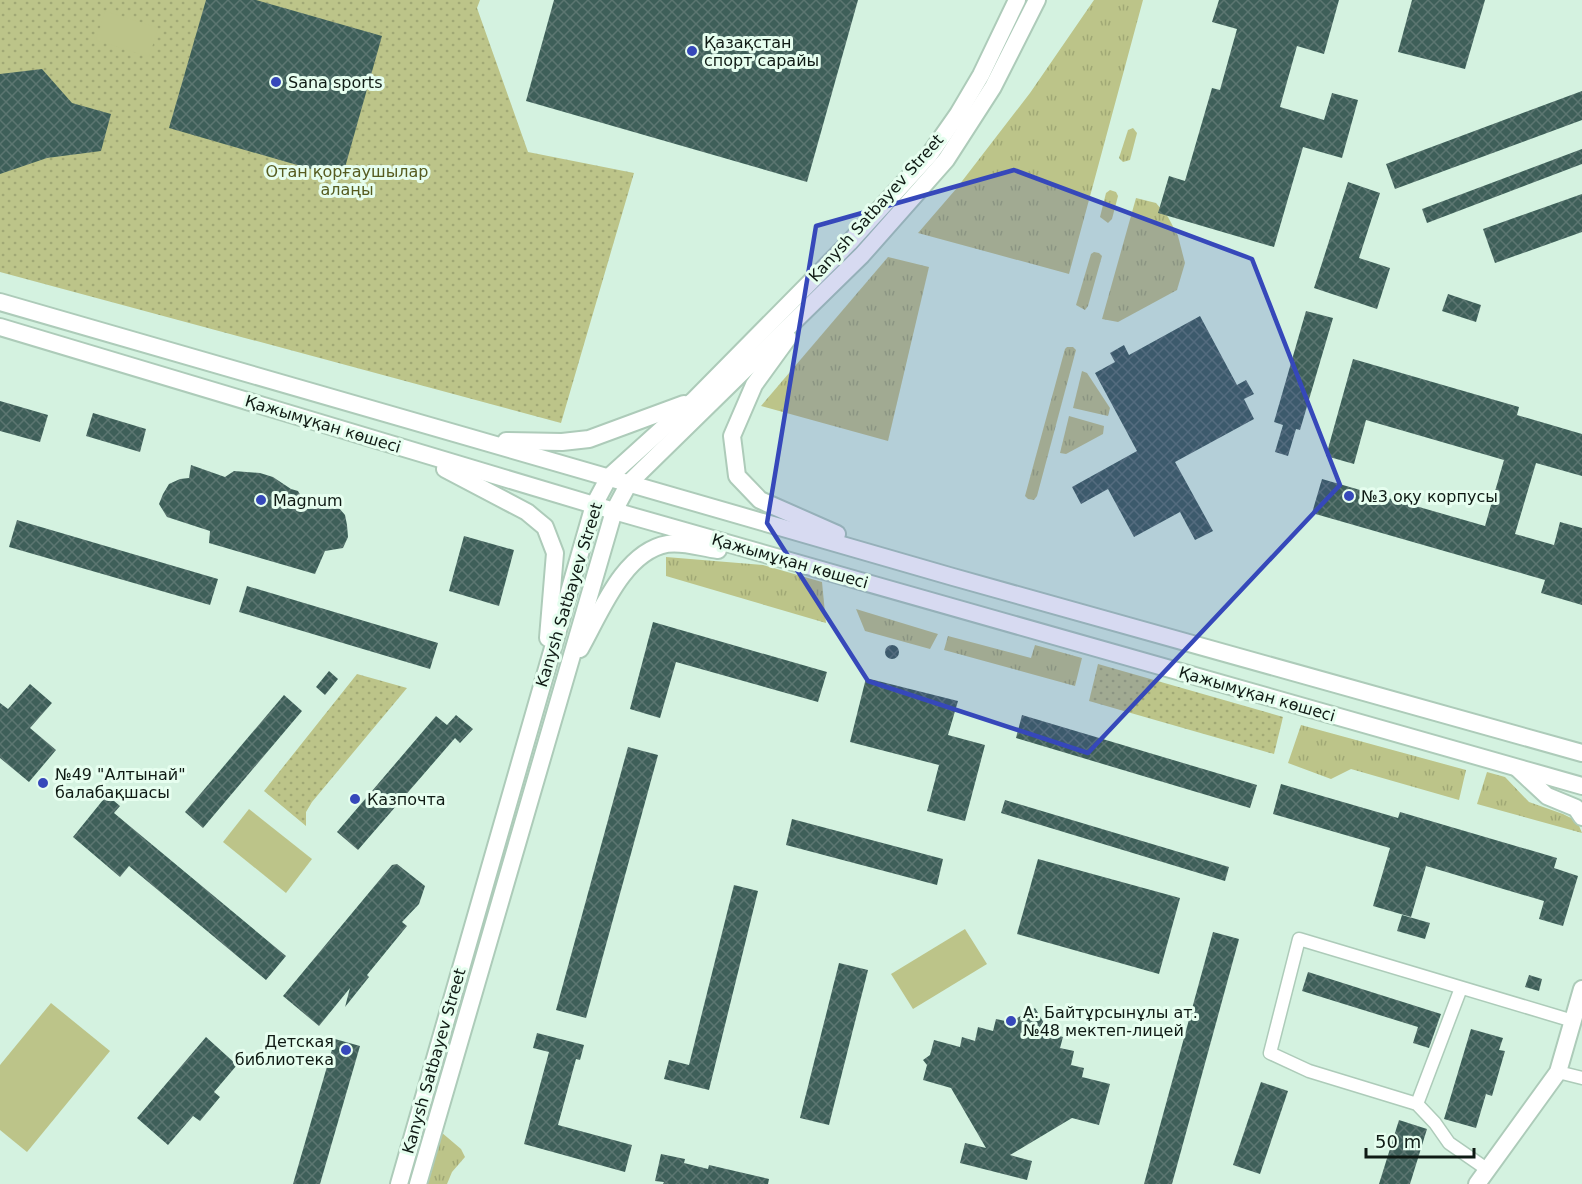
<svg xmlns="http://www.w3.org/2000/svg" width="1582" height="1184" viewBox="0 0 1582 1184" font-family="'DejaVu Sans',sans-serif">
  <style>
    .grass { fill: url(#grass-tufts) }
    .park { fill: url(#park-dots) }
    .pitch { fill: #bcc489 }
    .building { fill: url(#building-cross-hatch) }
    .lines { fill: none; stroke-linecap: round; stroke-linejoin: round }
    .street-casing { stroke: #adcbb9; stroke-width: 15 }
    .secondary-casing { stroke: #adcbb9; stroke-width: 20 }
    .street { stroke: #fff; stroke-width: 12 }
    .secondary { stroke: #fff; stroke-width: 16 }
    .marked { fill: #3648ba; fill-opacity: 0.2; stroke: #3648ba; stroke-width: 4.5; stroke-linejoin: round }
    .poi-dot { fill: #3648ba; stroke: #e6feef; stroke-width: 2 }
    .labels { text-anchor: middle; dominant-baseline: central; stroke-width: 6; stroke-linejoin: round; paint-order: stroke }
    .poi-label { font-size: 16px; fill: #0f1a14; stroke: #e6feef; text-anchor: start }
    .park-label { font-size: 16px; fill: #565c20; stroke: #e6feef }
    .street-label { font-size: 16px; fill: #0f1a14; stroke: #e6feef }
  </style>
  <defs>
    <pattern id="grass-tufts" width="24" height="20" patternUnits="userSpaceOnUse" patternTransform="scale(1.5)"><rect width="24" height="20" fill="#bcc489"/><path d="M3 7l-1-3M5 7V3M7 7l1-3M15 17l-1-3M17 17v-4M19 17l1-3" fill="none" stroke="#a0a875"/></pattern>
    <pattern id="park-dots" width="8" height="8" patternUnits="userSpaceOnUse" patternTransform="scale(1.5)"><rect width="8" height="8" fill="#bcc489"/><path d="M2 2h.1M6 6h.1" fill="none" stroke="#a0a875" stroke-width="1.8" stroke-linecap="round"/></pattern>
    <pattern id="building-cross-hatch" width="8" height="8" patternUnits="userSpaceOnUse" patternTransform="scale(1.5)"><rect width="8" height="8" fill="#3e5f59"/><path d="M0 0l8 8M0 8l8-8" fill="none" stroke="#5c7671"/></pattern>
  </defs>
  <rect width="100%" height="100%" fill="#d4f2e0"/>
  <!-- grass -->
  <g class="grass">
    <polygon points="1094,0 1143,0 1069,274 918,233 956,189 1030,93"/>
    <polygon points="1133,128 1137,133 1130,160 1123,162 1119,158 1128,130"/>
    <polygon points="1110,190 1116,192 1118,196 1112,219 1108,223 1100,217 1106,193"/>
    <polygon points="1136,198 1156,203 1168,217 1178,236 1185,263 1177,290 1118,322 1102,319"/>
    <polygon points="1094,252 1099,253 1102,256 1088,306 1085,310 1076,305 1091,254"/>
    <polygon points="888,257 929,267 888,441 761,406"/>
    <polygon points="1067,347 1073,347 1076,350 1037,496 1034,500 1028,499 1025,496 1065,349"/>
    <polygon points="1082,371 1087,373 1110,408 1108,416 1073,408"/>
    <polygon points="1069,416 1104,426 1103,434 1066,454 1060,453"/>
    <polygon points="666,557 763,565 822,582 826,623 666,576"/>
    <polygon points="856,609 938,634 930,649 865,631"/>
    <polygon points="948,636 1031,658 1035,645 1082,658 1075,686 944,650"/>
    <polygon points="1301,725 1466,770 1459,800 1351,769 1331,779 1288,763"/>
    <polygon points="1487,772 1505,777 1529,802 1563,814 1577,821 1582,833 1477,804"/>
    <polygon points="441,1132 461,1149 465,1157 452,1172 447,1184 425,1184"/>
  </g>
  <!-- park -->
  <g class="park">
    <polygon points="0,0 480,0 477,8 528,152 634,173 561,423 0,272"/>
    <polygon points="1098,664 1283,717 1274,754 1089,701"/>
    <polygon points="357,674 407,688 312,802 306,812 306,826 264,791"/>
  </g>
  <!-- pitch -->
  <g class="pitch">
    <polygon points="105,11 158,28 149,57 96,40"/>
    <polygon points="249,809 312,859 286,893 223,842"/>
    <polygon points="965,929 987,964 913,1009 891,974"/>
    <polygon points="51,1003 110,1051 27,1152 0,1130 0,1065"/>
  </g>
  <!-- building -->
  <g class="building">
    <polygon points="206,0 256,0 382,36 342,178 169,128"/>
    <polygon points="554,0 858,0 807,182 526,101"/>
    <polygon points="1219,0 1339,0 1324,54 1297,46 1280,107 1324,120 1332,93 1358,100 1342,158 1303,147 1274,247 1158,213 1169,176 1185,181 1212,88 1220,90 1237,29 1212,22"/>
    <polygon points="1412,0 1485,0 1465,69 1398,52"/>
    <polygon points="42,69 72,103 111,114 101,151 47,158 0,174 0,74"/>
    <polygon points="1582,91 1582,120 1395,189 1386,164"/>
    <polygon points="1582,149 1582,164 1427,223 1422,209"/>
    <polygon points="1348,182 1380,193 1359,258 1390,268 1377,309 1314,288"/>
    <polygon points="1582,194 1582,232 1495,263 1483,229"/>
    <polygon points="1448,294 1481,305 1476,322 1442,311"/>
    <polygon points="1306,311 1333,318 1300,430 1296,429 1288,456 1275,452 1283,425 1274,422"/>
    <polygon points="1200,316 1237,385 1246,380 1254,394 1244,399 1254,419 1175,462 1213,531 1195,540 1180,512 1134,537 1108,489 1081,504 1072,487 1137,451 1095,373 1115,362 1110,353 1124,345 1129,355"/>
    <polygon points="1353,359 1519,407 1517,415 1582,434 1582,476 1536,463 1515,534 1554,545 1560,522 1582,528 1582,605 1541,593 1545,580 1312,513 1322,479 1485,526 1504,460 1366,420 1354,464 1326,456"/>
    <polygon points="0,401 48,415 40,442 0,431"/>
    <polygon points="93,413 146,429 140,452 86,436"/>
    <polygon points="191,465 225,477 234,471 260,473 273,477 291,489 298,491 302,498 339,508 345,515 347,525 348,537 343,548 325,551 315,574 209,543 210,531 167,517 159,504 163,494 169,484 180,479 189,478"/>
    <polygon points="17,520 218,579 210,605 9,547"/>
    <polygon points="464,536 514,550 499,606 449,591"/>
    <polygon points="247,586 438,643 430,669 239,612"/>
    <polygon points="653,622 827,672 818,702 676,662 660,718 630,709"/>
    <circle cx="892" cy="652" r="7"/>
    <polygon points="329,671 338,679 325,695 316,687"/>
    <polygon points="866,678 958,701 948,735 985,745 965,821 927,811 939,765 850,742"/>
    <polygon points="30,684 52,703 30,728 56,750 29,782 0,758 0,703 8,709"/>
    <polygon points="284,695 302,711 203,828 185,812"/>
    <polygon points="456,715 473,729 460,743 455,738 358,850 337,832 436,716 447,725"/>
    <polygon points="1022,715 1257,785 1250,808 1016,738"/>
    <polygon points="628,747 658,755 586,1018 556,1010"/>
    <polygon points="1281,784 1398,818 1400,812 1557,858 1554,868 1578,876 1563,926 1539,919 1544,901 1426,866 1411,917 1373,906 1390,848 1273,814"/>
    <polygon points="107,795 120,806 114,813 286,956 266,980 129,866 120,877 73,837"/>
    <polygon points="1005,800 1229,867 1225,881 1001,813"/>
    <polygon points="792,819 943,859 937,885 786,845"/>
    <polygon points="1038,859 1180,898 1159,974 1017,934"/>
    <polygon points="397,864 425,886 419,904 402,922 407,926 367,975 369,977 345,1007 350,988 319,1026 283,996 392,865"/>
    <polygon points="734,885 758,891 709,1090 664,1079 669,1060 689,1065"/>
    <polygon points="1402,915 1430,923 1425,939 1397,931"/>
    <polygon points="1213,932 1239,939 1172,1184 1144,1184"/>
    <polygon points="839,963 868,970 829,1125 800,1118"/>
    <polygon points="1308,972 1441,1014 1429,1048 1413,1043 1418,1027 1302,991"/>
    <polygon points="1529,975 1542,979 1539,991 1525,987"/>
    <polygon points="1035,1008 1050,1033 1063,1037 1060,1048 1074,1051 1071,1065 1084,1068 1082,1077 1110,1084 1099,1125 1072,1118 1010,1155 1032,1161 1027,1180 960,1163 965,1143 986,1148 951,1088 923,1080 927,1065 923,1060 930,1055 934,1040 960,1047 962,1037 975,1041 978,1027 993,1031 996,1019 1010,1022"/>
    <polygon points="1471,1029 1503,1038 1499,1050 1505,1051 1492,1096 1486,1094 1476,1128 1444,1119"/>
    <polygon points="537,1033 584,1045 580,1060 576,1059 558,1125 632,1145 625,1172 524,1144 549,1052 533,1048"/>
    <polygon points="206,1037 237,1065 214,1092 220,1097 200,1121 193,1116 168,1145 137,1118"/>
    <polygon points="335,1039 360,1046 320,1184 293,1184"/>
    <polygon points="1261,1082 1288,1091 1260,1174 1233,1165"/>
    <polygon points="1399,1120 1427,1129 1410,1184 1379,1184"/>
    <polygon points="661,1154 685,1159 684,1163 708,1169 709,1165 769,1179 768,1184 663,1184 664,1182 655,1181"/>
  </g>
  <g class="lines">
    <defs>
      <g id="street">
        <polyline points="1558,1072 1582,1078"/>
        <polyline points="1417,1104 1461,988"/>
        <polyline points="1488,1170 1449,1143 1435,1123 1417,1104 1309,1071 1270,1053 1299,939 1573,1021"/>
      </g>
      <g id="secondary">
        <polyline points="0,302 953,577 1582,753"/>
        <polyline points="0,327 614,511 1582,786"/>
        <polyline points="788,338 754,385 732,436 737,476 760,500 837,534"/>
        <polyline points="506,441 562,442 589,439 684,404"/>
        <polyline points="445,469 527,512 545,527 555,553 548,638"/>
        <path d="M580,649C600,614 623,552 667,544C682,541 702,548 718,550"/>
        <polyline points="1518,769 1547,796 1576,808 1582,817"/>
        <polyline points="399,1184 594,505 609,477 693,401 849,243 930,154 958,114 981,75 1017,0"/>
        <polyline points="418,1184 614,511 629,483 862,255 946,160 993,87 1037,0"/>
        <polyline points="1477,1184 1558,1072 1582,989"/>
      </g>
    </defs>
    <!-- street casing -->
    <use href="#street" class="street-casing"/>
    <!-- secondary casing -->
    <use href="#secondary" class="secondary-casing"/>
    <!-- street -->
    <use href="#street" class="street"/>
    <!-- secondary -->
    <use href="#secondary" class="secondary"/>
  </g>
  <!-- marked area -->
  <path class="marked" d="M1014,170L1252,259L1340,485L1088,753L868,681L767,523L816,226Z"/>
  <!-- markers -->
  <g class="poi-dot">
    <circle cx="692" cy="51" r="6"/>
    <circle cx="276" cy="82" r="6"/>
    <circle cx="1349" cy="496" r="6"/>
    <circle cx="261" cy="500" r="6"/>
    <circle cx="43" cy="783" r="6"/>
    <circle cx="355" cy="799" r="6"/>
    <circle cx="1011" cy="1021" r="6"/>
    <circle cx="346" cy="1050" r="6"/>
  </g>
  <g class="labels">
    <!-- poi labels -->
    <g class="poi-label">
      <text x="704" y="42">Қазақстан<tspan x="704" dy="18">спорт сарайы</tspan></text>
      <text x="288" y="82">Sana sports</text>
      <text x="1361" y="496">№3 оқу корпусы</text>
      <text x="273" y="500">Magnum</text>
      <text x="55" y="774">№49 "Алтынай"<tspan x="55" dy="18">балабақшасы</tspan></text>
      <text x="367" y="799">Казпочта</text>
      <text x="1023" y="1012">А. Байтұрсынұлы ат.<tspan x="1023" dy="18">№48 мектеп-лицей</tspan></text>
      <text x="334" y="1041" text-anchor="end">Детская<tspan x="334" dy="18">библиотека</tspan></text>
    </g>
    <!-- park labels -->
    <g class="park-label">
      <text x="347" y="171">Отан қорғаушылар<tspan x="347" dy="18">алаңы</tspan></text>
    </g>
    <!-- street labels -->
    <g class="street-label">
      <text transform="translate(876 208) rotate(-48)">Kanysh Satbayev Street</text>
      <text transform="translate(323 424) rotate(17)">Қажымұқан көшесі</text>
      <text transform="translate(790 561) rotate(16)">Қажымұқан көшесі</text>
      <text transform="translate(569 595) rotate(-73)">Kanysh Satbayev Street</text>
      <text transform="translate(1257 694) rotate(16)">Қажымұқан көшесі</text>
      <text transform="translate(434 1061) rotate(-74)">Kanysh Satbayev Street</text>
    </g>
  </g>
  <!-- scale -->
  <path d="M1366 1148v9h108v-9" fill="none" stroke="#0f1a14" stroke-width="3"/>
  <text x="1375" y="1148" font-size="18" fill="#0f1a14" stroke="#e6feef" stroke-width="4.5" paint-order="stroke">50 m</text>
</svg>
